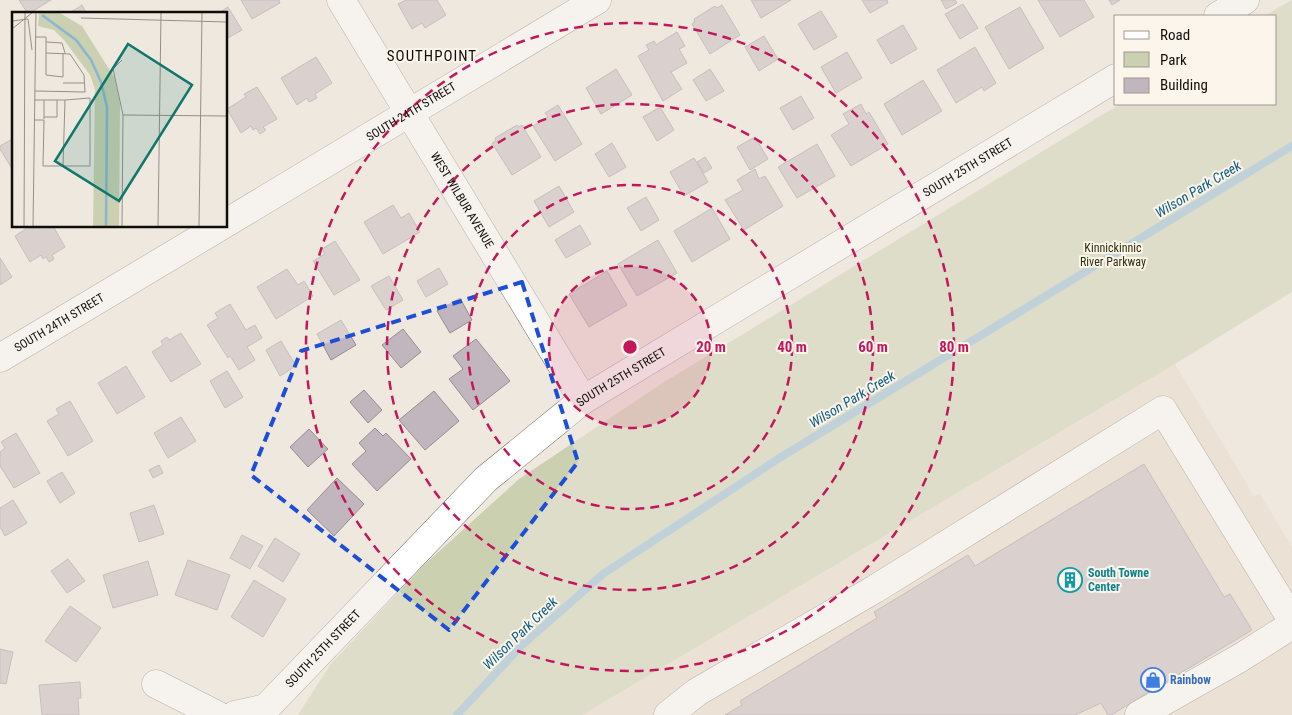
<svg xmlns="http://www.w3.org/2000/svg" width="1292" height="715" viewBox="0 0 1292 715" font-family="'Roboto Condensed',sans-serif">
  <style>
    .built { fill: #e6dbca }
    .green { fill: #cbd0b0 }
    .lines { fill: none; stroke-linecap: round; stroke-linejoin: round }
    .stream { stroke: #88b6d4; stroke-width: 8 }
    .building { fill: #c1b6bd; stroke: #978d94 }
    .minor-casing { stroke: #777168; stroke-width: 29 }
    .minor { stroke: #fff; stroke-width: 28 }
    .marked { fill: none; stroke: #1d4ed8; stroke-width: 4; stroke-dasharray: 10 6; stroke-linejoin: round }
    .ring { fill: none; stroke: #c2185b; stroke-width: 2.5; stroke-dasharray: 9 6 }
    .labels { text-anchor: middle; dominant-baseline: central; stroke-width: 4; stroke-linejoin: round; paint-order: stroke }
    .street-label { font-size: 12px; fill: #0f0d0a; stroke: #fcf5eb }
    .park-label { font-size: 12px; fill: #2e310b; stroke: #fcf5eb }
    .culture-label { font-size: 12px; font-weight: bold; fill: #0d838f; stroke: #fcf5eb; text-anchor: start }
    .shop-label { font-size: 12px; font-weight: bold; fill: #366cbe; stroke: #fcf5eb; text-anchor: start }
    .water-label { font-size: 14px; font-style: italic; fill: #0c5d84; stroke: #fcf5eb }
    .quarter-label { font-size: 15px; letter-spacing: 1px; fill: #0f0d0a; stroke: #fcf5eb }
    .inset-river { fill: none; stroke: #88b6d4; stroke-width: 2.5 }
    .inset-road { fill: none; stroke: #959089; stroke-width: 1 }
    .view { fill: #0f766e; fill-opacity: 0.15; stroke: #0f766e; stroke-width: 2.5 }
    .inset-edge { fill: none; stroke: #0f0d0a; stroke-width: 2.5 }
    .centre { fill: #c2185b; stroke: #fcf5eb; stroke-width: 2.5 }
    .ring-label { font-size: 15px; text-anchor: middle; font-weight: bold; fill: #c2185b; stroke: #fcf5eb; stroke-width: 4; stroke-linejoin: round; paint-order: stroke }
  </style>
  <rect width="100%" height="100%" fill="#efe8de"/>
  <!-- built -->
  <polygon class="built" points="1175,364 1254,496 1260,494 1292,547 1292,715 582,715"/>
  <!-- green -->
  <polygon class="green" points="1292,0 1292,292 1175,364 582,715 298,715 330,665 424,565 519,479 661,384 1120,104 1276,104 1276,16 1264,16"/>
  <g class="lines">
    <!-- stream -->
    <polyline class="stream" points="457,715 521,646 603,574 781,457 1292,146"/>
  </g>
  <!-- building -->
  <g class="building">
    <polygon points="19,0 51,0 28,14"/>
    <polygon points="241,0 279,0 280,3 252,19"/>
    <polygon points="406,0 437,0 446,15 425,28 422,23 412,29 398,4"/>
    <polygon points="751,0 791,0 761,18"/>
    <polygon points="862,0 887,0 888,3 870,13"/>
    <polygon points="941,0 955,0 957,3 946,9"/>
    <polygon points="1038,0 1084,0 1094,17 1060,37"/>
    <polygon points="1109,0 1120,0 1112,5"/>
    <polygon points="963,4 978,28 960,39 945,14"/>
    <polygon points="82,5 87,14 68,14"/>
    <polygon points="722,5 740,35 710,54 692,24 695,21 694,19 715,6 717,8"/>
    <polygon points="228,7 242,30 226,39 226,14 217,14"/>
    <polygon points="1020,7 1044,48 1009,69 985,27"/>
    <polygon points="821,11 837,37 814,50 798,24"/>
    <polygon points="903,25 917,49 891,64 877,40"/>
    <polygon points="677,32 685,46 679,49 687,63 671,72 682,89 663,101 638,56 649,50 646,45 654,41 656,45"/>
    <polygon points="764,36 778,59 759,71 745,47"/>
    <polygon points="975,47 996,83 984,91 982,87 956,103 937,70"/>
    <polygon points="847,52 862,78 836,93 821,67"/>
    <polygon points="316,57 332,83 315,94 317,98 309,102 307,98 297,105 281,78"/>
    <polygon points="616,69 632,95 601,114 586,88"/>
    <polygon points="710,69 724,91 706,101 693,80"/>
    <polygon points="923,80 942,111 902,135 884,104"/>
    <polygon points="257,87 277,119 263,127 266,130 260,134 256,128 253,130 251,126 241,133 227,109 246,97 244,94"/>
    <polygon points="801,96 814,118 793,130 780,108"/>
    <polygon points="861,104 866,114 869,112 888,144 851,166 831,135 849,124 843,114"/>
    <polygon points="558,105 582,144 555,161 533,126 548,117 545,113"/>
    <polygon points="660,107 674,130 657,141 643,117"/>
    <polygon points="517,125 518,127 522,125 541,157 512,175 492,143 496,141 495,138"/>
    <polygon points="755,137 768,159 750,170 737,147"/>
    <polygon points="14,138 14,172 0,149 0,146"/>
    <polygon points="612,143 626,167 609,177 595,154"/>
    <polygon points="817,144 835,176 797,198 778,167"/>
    <polygon points="705,157 712,168 704,173 697,162"/>
    <polygon points="694,158 708,182 684,196 670,172"/>
    <polygon points="755,169 759,179 765,176 783,206 744,230 725,200 743,190 737,180"/>
    <polygon points="559,186 574,212 549,227 534,201"/>
    <polygon points="646,197 659,220 641,231 627,208"/>
    <polygon points="393,205 401,218 409,213 420,232 383,254 364,222"/>
    <polygon points="712,208 730,239 692,262 674,231"/>
    <polygon points="580,225 591,244 566,258 555,240"/>
    <polygon points="30,226 53,226 65,247 52,255 54,259 49,262 46,257 43,259 41,255 30,262 15,236"/>
    <polygon points="658,240 677,273 637,296 618,264"/>
    <polygon points="335,241 360,280 334,295 313,261 325,254 322,249"/>
    <polygon points="0,258 12,277 0,285"/>
    <polygon points="439,268 448,284 426,297 417,281"/>
    <polygon points="287,269 298,285 304,281 313,296 276,319 257,287"/>
    <polygon points="607,271 627,305 589,327 569,294"/>
    <polygon points="389,276 403,300 386,310 371,286"/>
    <polygon points="460,298 472,320 450,333 437,311"/>
    <polygon points="230,304 246,330 255,325 262,338 247,347 255,360 239,370 230,356 228,358 207,325 218,318 215,313"/>
    <polygon points="341,320 356,345 331,360 317,334"/>
    <polygon points="403,329 421,352 401,368 382,345"/>
    <polygon points="181,333 201,364 171,382 152,352 163,345 161,341 167,337 169,340"/>
    <polygon points="476,339 510,381 473,410 449,379 463,369 453,356"/>
    <polygon points="281,341 296,366 280,376 266,350"/>
    <polygon points="126,366 145,397 117,414 98,383"/>
    <polygon points="227,371 243,397 225,408 210,381"/>
    <polygon points="364,390 382,410 368,423 350,402"/>
    <polygon points="434,391 459,421 425,450 399,420"/>
    <polygon points="70,401 93,441 68,456 47,421 59,414 56,409"/>
    <polygon points="181,417 196,441 168,458 154,433"/>
    <polygon points="375,428 383,436 386,433 411,459 377,491 352,464 366,451 359,443"/>
    <polygon points="309,429 328,449 308,467 290,447"/>
    <polygon points="16,433 40,473 14,488 0,466 0,452 5,448 1,442"/>
    <polygon points="1144,464 1224,597 1230,594 1252,630 1111,715 1108,715 1101,703 1075,715 725,715 742,705 740,701 877,618 874,612 968,555 975,566"/>
    <polygon points="159,465 163,473 153,478 149,470"/>
    <polygon points="62,472 75,493 60,503 47,481"/>
    <polygon points="337,478 364,504 334,536 307,510"/>
    <polygon points="13,500 27,523 5,536 0,527 0,508"/>
    <polygon points="154,505 164,534 139,542 130,513"/>
    <polygon points="242,535 263,546 250,569 230,558"/>
    <polygon points="275,538 300,554 283,582 258,566"/>
    <polygon points="68,559 85,581 67,593 51,571"/>
    <polygon points="188,560 230,575 217,610 175,595"/>
    <polygon points="148,561 158,595 113,608 103,575"/>
    <polygon points="254,580 286,599 263,637 231,617"/>
    <polygon points="70,606 101,628 76,662 45,641"/>
    <polygon points="0,649 13,652 6,684 0,683"/>
    <polygon points="80,682 81,698 78,698 79,715 42,715 39,685"/>
  </g>
  <g class="lines">
    <defs>
      <g id="minor">
        <path id="s1" d="M341,0L583,400"/>
        <polyline points="1218,16 1245,0"/>
        <path id="s2" d="M226,223L597,0"/>
        <path id="s3" d="M0,358L221,226"/>
        <polyline points="156,684 217,715"/>
        <path id="s4" d="M235,715L266,708L486,479L583,400L1116,78"/>
        <polyline points="668,715 697,692 875,589 1163,410 1292,620"/>
        <polyline points="1139,715 1240,658 1292,625"/>
      </g>
    </defs>
    <!-- minor casing -->
    <use href="#minor" class="minor-casing"/>
    <!-- minor -->
    <use href="#minor" class="minor"/>
  </g>
  <!-- marked area -->
  <path d="M0 0H1292V715H0ZM522,282L578,462L449,630L251,475L301,351Z" fill="#efe8de" fill-opacity=".55" fill-rule="evenodd"/>
  <path class="marked" d="M522,282L578,462L449,630L251,475L301,351Z"/>
  <!-- distance rings -->
  <circle cx="630" cy="347" r="81" fill="#c2185b" fill-opacity=".12"/>
  <g class="ring">
    <circle cx="630" cy="347" r="81"/>
    <circle cx="630" cy="347" r="162"/>
    <circle cx="630" cy="347" r="243"/>
    <circle cx="630" cy="347" r="324"/>
  </g>
  <!-- icons -->
  <defs>
    <symbol id="building-ring" viewBox="-11 -11 22 22"><circle r="9.5" fill="#fcf5eb" stroke="#0f9aa8" stroke-width="1.5"/><path d="M-4-6H4V6H1V3H-1V6H-4ZM-2.5-4.3h1.7v1.8h-1.7ZM.8-4.3h1.7v1.8H.8ZM-2.5-1h1.7V.8h-1.7ZM.8-1h1.7V.8H.8Z" fill="#0f9aa8"/></symbol>
    <symbol id="shop-ring" viewBox="-11 -11 22 22"><circle r="9.5" fill="#fcf5eb" stroke="#3f7fe0" stroke-width="1.5"/><path d="M-5-2.5h2.3a2.7 3.5 0 0 1 5.4 0H5L5.5 6h-11ZM-1.5-2.5h3a1.5 2.3 0 0 0-3 0Z" fill="#3f7fe0"/></symbol>
  </defs>
  <g fill-rule="evenodd">
    <use href="#building-ring" x="1056" y="566" width="28" height="28"/>
    <use href="#shop-ring" x="1139" y="666" width="28" height="28"/>
  </g>
  <g class="labels">
    <!-- street labels -->
    <g class="street-label">
      <text stroke="none"><textPath href="#s2" startOffset="216">SOUTH 24TH STREET</textPath></text>
      <text stroke="none"><textPath href="#s4" startOffset="924">SOUTH 25TH STREET</textPath></text>
      <text stroke="none"><textPath href="#s1" startOffset="234">WEST WILBUR AVENUE</textPath></text>
      <text stroke="none"><textPath href="#s3" startOffset="69">SOUTH 24TH STREET</textPath></text>
      <text stroke="none"><textPath href="#s4" startOffset="519">SOUTH 25TH STREET</textPath></text>
      <text stroke="none"><textPath href="#s4" startOffset="114">SOUTH 25TH STREET</textPath></text>
    </g>
    <!-- park labels -->
    <g class="park-label">
      <text x="1113" y="248">Kinnickinnic<tspan x="1113" dy="14">River Parkway</tspan></text>
    </g>
    <!-- culture labels -->
    <g class="culture-label">
      <text x="1088" y="573">South Towne<tspan x="1088" dy="14">Center</tspan></text>
    </g>
    <!-- shop labels -->
    <g class="shop-label">
      <text x="1170" y="680">Rainbow</text>
    </g>
    <!-- water labels -->
    <g class="water-label">
      <text transform="translate(1198 189) rotate(-31)">Wilson Park Creek</text>
      <text transform="translate(852 399) rotate(-31)">Wilson Park Creek</text>
      <text transform="translate(520 633) rotate(-44)">Wilson Park Creek</text>
    </g>
    <!-- quarter labels -->
    <g class="quarter-label">
      <text x="432" y="56">SOUTHPOINT</text>
    </g>
  </g>
  <!-- overview -->
  <g transform="translate(12 12)">
    <rect width="215" height="215" fill="#efe8de"/>
    <path d="M27,0H46L70,14L102,65L108,92L107,215H81L83,77L78,63L52,28L42,18L26,14Z" fill="#cbd0b0"/>
    <path class="inset-river" d="M30,3L64,28L79,48L89,70L95,95L94,215"/>
    <path class="inset-road" d="M69,6L215,10M0,9L16,7L20,38M0,17L21,0M34,30L50,31L53,41M34,41V63L51,65V41M51,71H73M23,79L73,80L72,63L58,42L34,41V25H23M23,88H53L51,154H78V86L53,88M111,103L215,104M32,105H45V88M32,107V88M22,108H32L31,154H51M12,215L13,0M21,215L24,0M110,215L111,103L101,57L110,48M146,215L149,0M187,215L190,0"/>
    <path class="view" d="M116,32L180,73L107,189L43,149Z"/>
    <rect width="215" height="215" class="inset-edge"/>
  </g>
  <circle cx="630" cy="347" r="8" class="centre"/>
  <g class="ring-label">
    <text x="711" y="352">20 m</text>
    <text x="792" y="352">40 m</text>
    <text x="873" y="352">60 m</text>
    <text x="954" y="352">80 m</text>
  </g>
  <!-- legend -->
  <rect x="1114" y="15" width="162" height="90" fill="#fcf5eb" stroke="#9d9891"/>
  <rect x="1124" y="31" width="25" height="8" fill="#ffffff" stroke="#9d9891"/>
  <text x="1160" y="40" font-size="15" fill="#0f0d0a">Road</text>
  <rect x="1124" y="52" width="25" height="15" fill="#cbd0b0" stroke="#9d9891"/>
  <text x="1160" y="65" font-size="15" fill="#0f0d0a">Park</text>
  <rect x="1124" y="78" width="25" height="15" fill="#c1b6bd" stroke="#9d9891"/>
  <text x="1160" y="90" font-size="15" fill="#0f0d0a">Building</text>
</svg>
